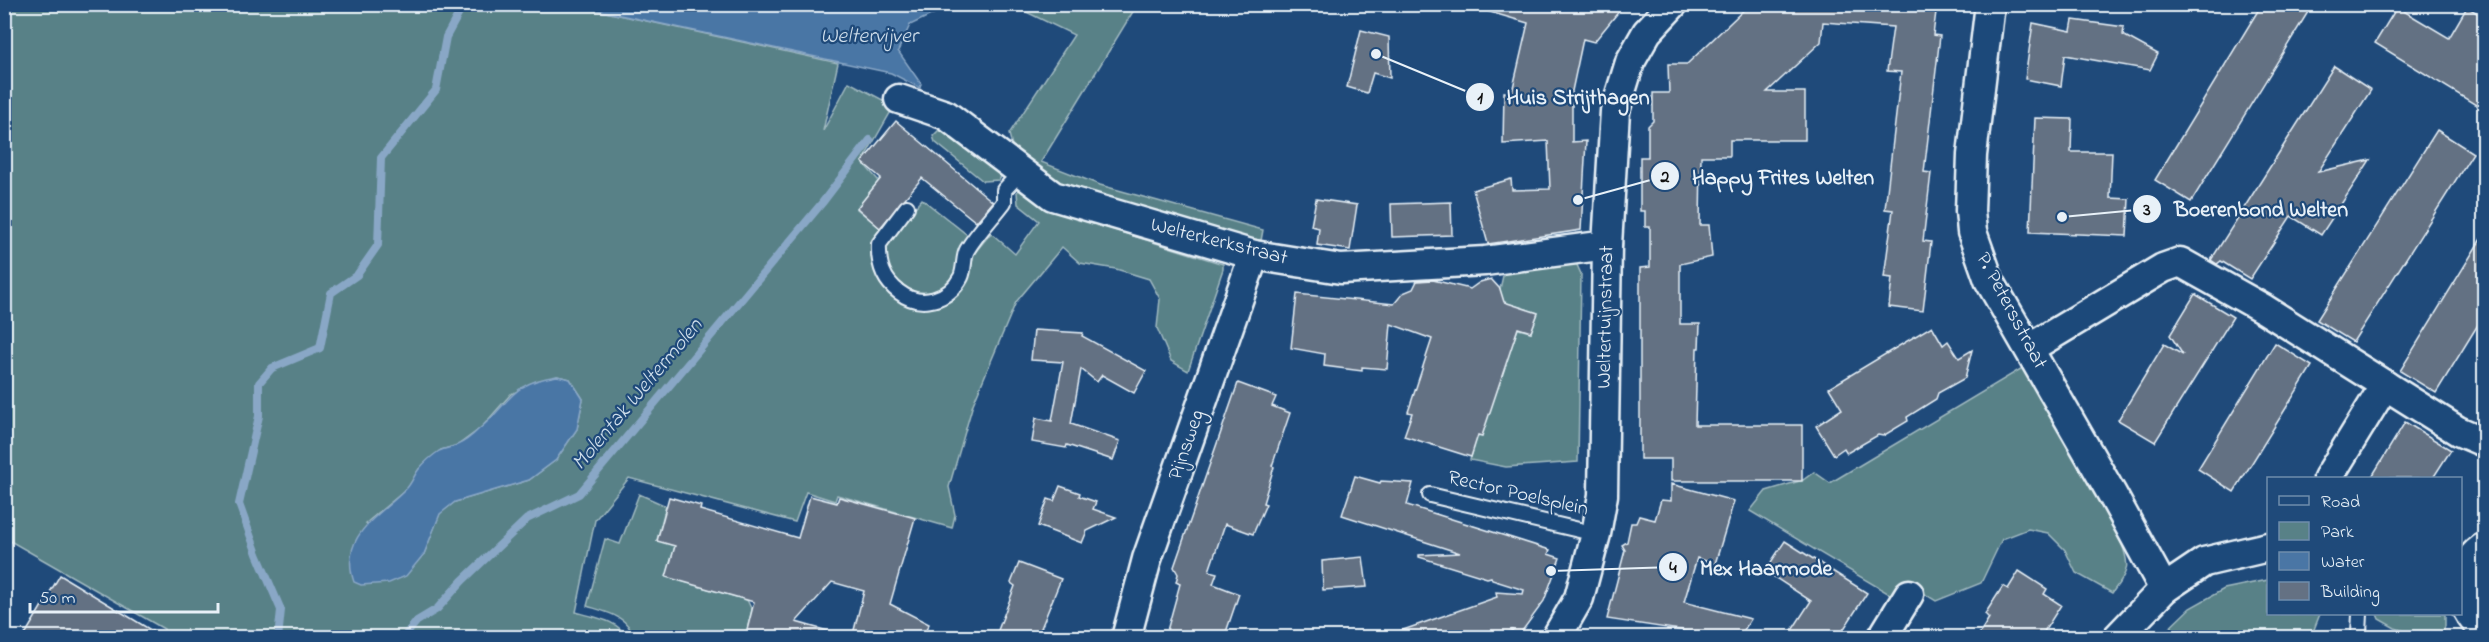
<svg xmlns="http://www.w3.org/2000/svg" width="2489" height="642" viewBox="0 0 2489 642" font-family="'Indie Flower',sans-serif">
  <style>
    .green { fill: #588187; stroke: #a0b9c0; stroke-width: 1.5; fill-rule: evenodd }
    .water { fill: #4a76a5; stroke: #89a7c6; stroke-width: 1.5 }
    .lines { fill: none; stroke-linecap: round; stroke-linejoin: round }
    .stream { stroke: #89a7c6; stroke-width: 8 }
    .building { fill: #647183; stroke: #e8f1f8; stroke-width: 1.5 }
    .service-casing { stroke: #e8f1f8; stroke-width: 18 }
    .minor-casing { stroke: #e8f1f8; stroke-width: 33 }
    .tertiary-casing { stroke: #e8f1f8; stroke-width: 38 }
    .service { stroke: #1f4a7a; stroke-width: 14 }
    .minor { stroke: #1f4a7a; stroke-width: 28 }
    .tertiary { stroke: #1f4a7a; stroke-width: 33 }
    .labels { text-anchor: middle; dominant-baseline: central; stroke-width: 4.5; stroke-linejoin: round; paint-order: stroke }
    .street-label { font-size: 21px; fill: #e8f1f8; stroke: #1f4a7a }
    .water-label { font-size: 22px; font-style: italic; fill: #d0dfec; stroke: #1f4a7a }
    .leader { fill: none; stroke: #e8f1f8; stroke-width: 2 }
    .callout-dot { fill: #e8f1f8; stroke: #1f4a7a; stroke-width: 2 }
    .mark-label { font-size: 18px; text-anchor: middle; font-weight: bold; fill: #111 }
    .callout-label { font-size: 22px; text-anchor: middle; font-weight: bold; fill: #e8f1f8; stroke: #1f4a7a; stroke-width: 4.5; stroke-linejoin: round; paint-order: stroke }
  </style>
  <rect width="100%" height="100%" fill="#1f4a7a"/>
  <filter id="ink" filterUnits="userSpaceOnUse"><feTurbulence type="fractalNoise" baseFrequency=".0167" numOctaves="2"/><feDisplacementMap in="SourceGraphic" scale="12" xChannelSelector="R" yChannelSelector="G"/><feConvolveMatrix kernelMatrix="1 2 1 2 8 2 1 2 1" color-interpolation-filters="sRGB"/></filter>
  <g filter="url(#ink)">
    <!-- green -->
    <g class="green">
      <path d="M5,5H573L838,63L823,131L849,82L894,106L862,162L879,181L857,209L891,237L922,199L971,238L972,256L991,233L1015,254L1039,221L1018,204L1017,192L1021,187L1057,212L1223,264V269L1188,371L1171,361L1157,328L1160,299L1149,279L1116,269L1080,263L1062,247L1016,302L973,404L949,487L955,515L952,528L837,495L835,501L806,492L795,522L629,478L595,520L576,612C595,618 616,619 627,637H164V629L5,538ZM557,376L570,379L583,399L577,429L556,460L529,480L455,502L440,513L424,554L366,523L408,488L419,469L441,450L458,445L481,428L511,394Z"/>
      <polygon points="1012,5 1137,5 1041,162 1100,185 1263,230 1260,246 1049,185 1016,161 1009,134 1074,35"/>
      <polygon points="942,127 1004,172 999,180 983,181 935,142 933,136"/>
      <polygon points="1567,260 1577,265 1581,274 1578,462 1506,467 1470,460 1474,447 1472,446 1518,329 1531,332 1538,313 1501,301 1500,289 1505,267"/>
      <path d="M2024,367L2121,542C2131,568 2128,571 2112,593L2076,573L2065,550L2048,533L2028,529L2002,539L1981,583L1936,601L1904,581L1896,598L1750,511L1766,491L1803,480L1814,472L1830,483Z"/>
      <path d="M639,494L666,506L657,540L675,546L667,577L747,600L752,610L745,637L631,638C634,617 602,611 587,606L605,539L620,544Z"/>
      <polygon points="2268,580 2268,614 2320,614 2311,637 2160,637 2190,608 2224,589"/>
      <polygon points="2377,614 2445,614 2445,626 2442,637 2413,637 2411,633 2395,628 2379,619"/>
    </g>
    <!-- water -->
    <g class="water">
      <polygon points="573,5 944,5 935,13 910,25 898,51 921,84 920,88 891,73"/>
      <path d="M557,376L570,379L583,399L577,429L556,460L529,480L455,502L440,514L424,554L406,576L389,583L361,585L354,582C338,535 380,516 406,489C412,483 414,475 419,469C424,463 433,455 439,451C445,448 451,448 457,445C465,442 473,435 479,429C511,403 509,383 557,376Z"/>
    </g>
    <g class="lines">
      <!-- stream -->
      <g class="stream">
        <polyline points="278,638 281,610 257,554 239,504 259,416 259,383 272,368 320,348 331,293 357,275 378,245 381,158 436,90 446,37 464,4"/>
        <polyline points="403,638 417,621 437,609 462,581 527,519 579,494 822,203 870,140"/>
      </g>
    </g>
    <!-- building -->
    <g class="building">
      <polygon points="1484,4 1625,4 1594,42 1583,39 1572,91 1572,142 1586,141 1581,230 1488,244 1473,190 1511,179 1512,190 1550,189 1548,141 1503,144 1504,92 1512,92 1528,23 1483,10"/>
      <polygon points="1750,4 1937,4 1933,35 1940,36 1924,172 1931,173 1923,241 1931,242 1923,311 1889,307 1892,278 1884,277 1893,210 1885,209 1901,72 1887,71 1893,27 1823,22 1821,42 1767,92 1805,92 1805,140 1730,140 1730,156 1701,156 1700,225 1709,225 1712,257 1680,264 1680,324 1700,324 1699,348 1697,348 1695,425 1802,425 1802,481 1671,481 1671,459 1640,459 1640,268 1650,267 1650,227 1645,227 1645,211 1640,211 1640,157 1648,157 1648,126 1653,121 1653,93 1669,93 1668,64 1687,64"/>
      <polygon points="2262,4 2296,4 2308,12 2191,202 2155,180"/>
      <polygon points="2397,7 2449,38 2467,7 2484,17 2484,110 2375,43"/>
      <polygon points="2073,20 2124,27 2123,35 2158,54 2150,70 2065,55 2061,86 2025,79 2033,23 2071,31"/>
      <polygon points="1361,30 1389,37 1390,78 1373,73 1367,93 1347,87"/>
      <polygon points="2334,66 2371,90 2318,172 2370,160 2321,235 2291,216 2250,279 2221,261 2217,264 2211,260"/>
      <polygon points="2035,118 2072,119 2071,152 2112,152 2110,198 2129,199 2127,236 2030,232"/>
      <polygon points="896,121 993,202 976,222 922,178 880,228 857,208 881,178 862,162"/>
      <polygon points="2437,130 2473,153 2353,342 2317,320"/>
      <polygon points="1316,199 1357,205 1350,250 1317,245 1319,228 1311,226"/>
      <polygon points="1451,202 1452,235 1392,237 1391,204"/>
      <polygon points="2484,234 2484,315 2436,393 2400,371"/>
      <polygon points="1491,279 1500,289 1504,302 1538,313 1531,332 1518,328 1482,436 1478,435 1471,457 1404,436 1412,413 1408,412 1432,339 1391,324 1387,369 1362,367 1362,371 1324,366 1325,354 1291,348 1297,294 1394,304 1403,293 1413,289 1417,281 1433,280 1470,289 1480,282"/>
      <polygon points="2195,294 2233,317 2155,442 2118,420 2164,344 2183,355 2170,335"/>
      <polygon points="1932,326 1943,345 1948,341 1959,358 1972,350 1965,378 1938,393 1936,399 1907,417 1908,421 1883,436 1878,435 1847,453 1844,448 1834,455 1816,426 1842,409 1829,388"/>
      <polygon points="1034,330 1083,333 1082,336 1146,371 1134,393 1102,375 1097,382 1081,369 1071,424 1120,441 1113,460 1067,445 1066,448 1032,442 1036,418 1052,421 1063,362 1031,360"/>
      <polygon points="2275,343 2312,366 2234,492 2198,469"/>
      <polygon points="1238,383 1276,397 1272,406 1290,413 1272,466 1274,467 1263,503 1266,504 1253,534 1225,524 1209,571 1217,573 1213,584 1239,594 1224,638 1165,638 1180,584 1176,582 1178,574 1174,567"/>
      <polygon points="2405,422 2451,450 2433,478 2371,478"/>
      <polygon points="1355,476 1380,483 1381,481 1413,483 1407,505 1550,550 1548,554 1560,558 1544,601 1517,638 1512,630 1499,638 1390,638 1389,635 1497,597 1496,592 1523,594 1524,590 1492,580 1491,577 1487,578 1419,557 1419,555 1460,553 1342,515"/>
      <polygon points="1671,484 1734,501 1715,564 1697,558 1684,602 1751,619 1739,638 1699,638 1700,633 1607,619 1625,550 1622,545 1627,542 1631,523 1636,523 1639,516 1655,520 1661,500 1671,501"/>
      <polygon points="1060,486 1080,493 1079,496 1096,502 1093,509 1116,517 1087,531 1082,543 1038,526 1048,499 1054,501"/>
      <polygon points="810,496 837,503 839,497 915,518 890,604 929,624 922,638 852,638 864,591 832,582 796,622 828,631 827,638 745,638 754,602 666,577 675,546 657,541 669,497 701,506 700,510 798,538"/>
      <polygon points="1785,541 1867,593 1838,638 1787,638 1811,601 1765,571"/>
      <polygon points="1363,557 1367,587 1323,590 1322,561"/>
      <polygon points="1019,563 1061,579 1037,638 995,638 1015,586 1011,583"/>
      <polygon points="2019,571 2047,589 2044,594 2061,605 2040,638 1977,638 1989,618 1985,614 2003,586 2008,589"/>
      <polygon points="60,575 164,638 23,638"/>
    </g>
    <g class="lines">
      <defs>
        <g id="service">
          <path d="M907,207L879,244C878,264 883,280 899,292C921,309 949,300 961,277C965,268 963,257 967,250C977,233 992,218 1004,202V190L1021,172"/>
          <polyline points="1430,495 1596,534"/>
          <polyline points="2360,614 2359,633 2363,638"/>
        </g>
        <g id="minor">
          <polyline points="1990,4 1972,155 1970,211 1972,232 1989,280 2112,494 2164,589"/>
          <polyline points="899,99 946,115 1053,196 1254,255 1341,269 1485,261 1607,245"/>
          <polyline points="2030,348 2163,268 2180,262 2264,309 2458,431 2484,442"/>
          <polyline points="2328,478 2385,385"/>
          <polyline points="1126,638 1147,559 1254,255"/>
          <polyline points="1556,638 1579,598 1596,534 1603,495 1607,245 1615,111 1630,62 1647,32 1673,4"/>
          <polyline points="1882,638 1909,594"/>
          <polyline points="2117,638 2164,589 2204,562 2268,547"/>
        </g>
        <path id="tertiary" d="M2484,550C2456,570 2458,605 2484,626"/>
      </defs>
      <!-- service casing -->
      <use href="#service" class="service-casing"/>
      <!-- minor casing -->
      <use href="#minor" class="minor-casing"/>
      <!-- tertiary casing -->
      <use href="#tertiary" class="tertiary-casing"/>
      <!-- service -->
      <use href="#service" class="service"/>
      <!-- minor -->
      <use href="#minor" class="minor"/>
      <!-- tertiary -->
      <use href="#tertiary" class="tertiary"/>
    </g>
  </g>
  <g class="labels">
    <!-- street labels -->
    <g class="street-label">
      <text transform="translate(1219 242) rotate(14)">Welterkerkstraat</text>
      <text transform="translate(2011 311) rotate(62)">P. Petersstraat</text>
      <text transform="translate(1606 317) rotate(-89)">Weltertuijnstraat</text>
      <text transform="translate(1187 445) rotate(-71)">Pijnsweg</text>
      <text transform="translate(1518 494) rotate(13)">Rector Poelsplein</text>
    </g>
    <!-- water labels -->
    <g class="water-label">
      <text x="869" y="37">Weltervijver</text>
      <text transform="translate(638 395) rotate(-50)">Molentak Weltermolen</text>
    </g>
  </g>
  <!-- callouts -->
  <path class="leader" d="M1376 54L1480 97M1578 200L1665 176M2062 217L2147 209M1551 571L1673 567"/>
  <g class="callout-dot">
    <circle cx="1376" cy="54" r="6"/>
    <circle cx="1578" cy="200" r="6"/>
    <circle cx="2062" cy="217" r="6"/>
    <circle cx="1551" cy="571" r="6"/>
    <circle cx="1480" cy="97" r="15"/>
    <circle cx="1665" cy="176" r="15"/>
    <circle cx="2147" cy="209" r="15"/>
    <circle cx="1673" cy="567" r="15"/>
  </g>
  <g class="mark-label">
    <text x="1480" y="103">1</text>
    <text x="1665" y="182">2</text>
    <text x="2147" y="215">3</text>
    <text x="1673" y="573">4</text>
  </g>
  <g class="callout-label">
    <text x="1578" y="104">Huis Strijthagen</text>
    <text x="1783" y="184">Happy Frites Welten</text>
    <text x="2261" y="216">Boerenbond Welten</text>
    <text x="1766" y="575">Mex Haarmode</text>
  </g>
  <!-- margin -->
  <rect width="2489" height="642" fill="none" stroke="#1f4a7a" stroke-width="24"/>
  <rect x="12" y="12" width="2465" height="618" fill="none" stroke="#e8f1f8" stroke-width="2" filter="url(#ink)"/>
  <!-- legend -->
  <rect x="2267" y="477" width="195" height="138" fill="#1f4a7a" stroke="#6f8dac" stroke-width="1.5"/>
  <rect x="2279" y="496" width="30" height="9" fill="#1f4a7a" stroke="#6f8dac" stroke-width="1.5"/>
  <text x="2321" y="507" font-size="18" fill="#e8f1f8">Road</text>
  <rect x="2279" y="522" width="30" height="18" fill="#588187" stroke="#6f8dac" stroke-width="1.5"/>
  <text x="2321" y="537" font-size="18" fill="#e8f1f8">Park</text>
  <rect x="2279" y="552" width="30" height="18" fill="#4a76a5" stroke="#6f8dac" stroke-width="1.5"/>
  <text x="2321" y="567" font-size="18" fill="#e8f1f8">Water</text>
  <rect x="2279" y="582" width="30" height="18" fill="#647183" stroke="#6f8dac" stroke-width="1.5"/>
  <text x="2321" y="597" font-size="18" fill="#e8f1f8">Building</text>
  <!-- scale -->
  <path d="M30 603v9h188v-9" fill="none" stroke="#e8f1f8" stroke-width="3"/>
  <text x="39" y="603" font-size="18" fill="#e8f1f8" stroke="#1f4a7a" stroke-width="4.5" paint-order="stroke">50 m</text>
</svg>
